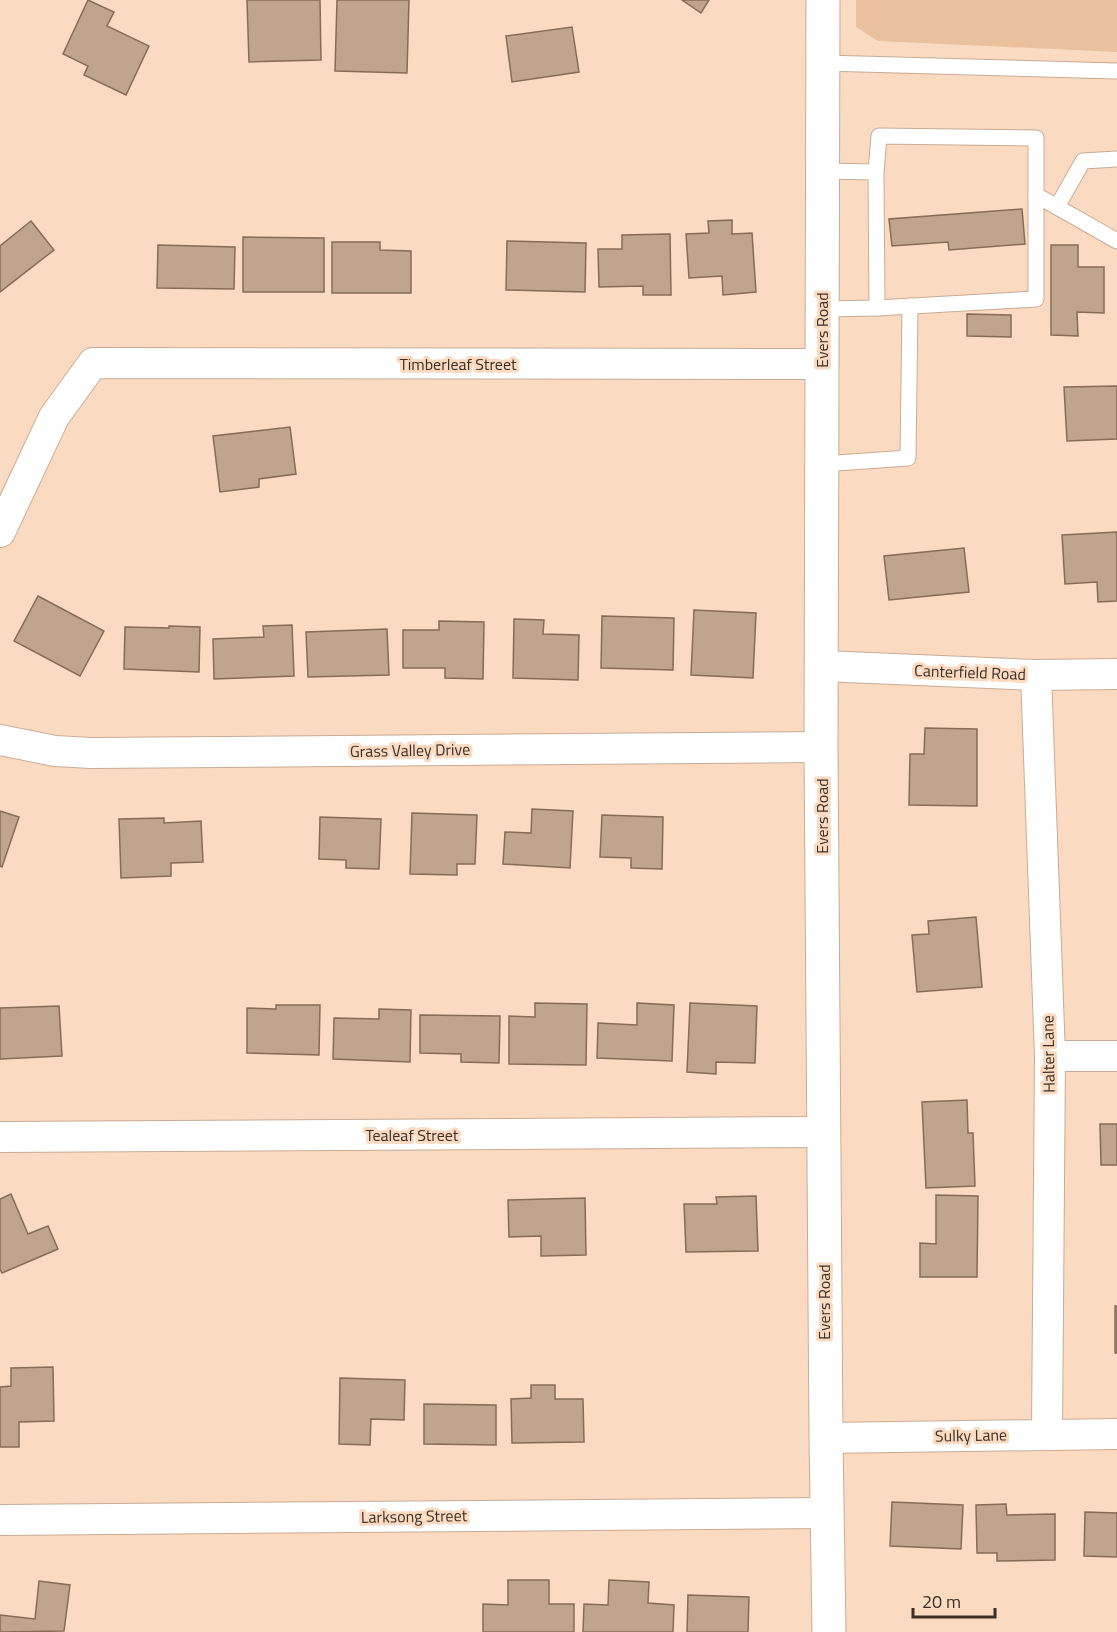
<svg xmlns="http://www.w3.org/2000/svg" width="1117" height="1632" viewBox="0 0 1117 1632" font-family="'Titillium Web',sans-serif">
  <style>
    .green { fill: #eac09d }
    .building { fill: #c1a48c; stroke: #876c55; stroke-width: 1.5 }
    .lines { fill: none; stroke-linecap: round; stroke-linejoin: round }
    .lane-casing { stroke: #c9ac94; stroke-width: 17 }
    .street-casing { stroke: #c9ac94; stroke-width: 32 }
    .secondary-casing { stroke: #c9ac94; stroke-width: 35 }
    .lane { stroke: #fff; stroke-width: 15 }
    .street { stroke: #fff; stroke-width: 30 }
    .secondary { stroke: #fff; stroke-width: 33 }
    .labels { text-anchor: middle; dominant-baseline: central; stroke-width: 6; stroke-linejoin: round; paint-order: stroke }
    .street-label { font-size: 16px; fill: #3a2e25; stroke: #fadbc2 }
  </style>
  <rect width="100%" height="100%" fill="#fadbc2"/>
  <!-- green -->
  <polygon class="green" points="856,0 1117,0 1117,52 878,41 856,27"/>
  <!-- building -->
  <g class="building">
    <polygon points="88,0 114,12 107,26 149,46 126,95 84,75 88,66 63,54"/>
    <polygon points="247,0 320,0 321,60 249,62"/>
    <polygon points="337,0 409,0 407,73 335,71"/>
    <polygon points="682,0 709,0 701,13"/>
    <polygon points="572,27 579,72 512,82 506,36"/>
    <polygon points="1022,209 1025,244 949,250 948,242 892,246 889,219"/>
    <polygon points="732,220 732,234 752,233 756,292 723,295 722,276 689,278 686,234 709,233 708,221"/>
    <polygon points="31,221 54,250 0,292 0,246"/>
    <polygon points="670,234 671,295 643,295 643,286 599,287 598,249 622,249 622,235"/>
    <polygon points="243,237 324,238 324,292 243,292"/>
    <polygon points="507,241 586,243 585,292 506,290"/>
    <polygon points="332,242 380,242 380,250 411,251 411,293 332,293"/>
    <polygon points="158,245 235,247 234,289 157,288"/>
    <polygon points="1051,245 1078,245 1078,267 1104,267 1104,313 1077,312 1078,336 1051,335"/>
    <polygon points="967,314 1011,315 1011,337 967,336"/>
    <polygon points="1117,386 1117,439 1067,441 1064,387"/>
    <polygon points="290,427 296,474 259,479 259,487 220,492 213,436"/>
    <polygon points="1117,532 1117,601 1098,602 1097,582 1065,584 1062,535"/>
    <polygon points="964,548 969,592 889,600 884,556"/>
    <polygon points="38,596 104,631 80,676 14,641"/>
    <polygon points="694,610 756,613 753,678 691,675"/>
    <polygon points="602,616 674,618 673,670 601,668"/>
    <polygon points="514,619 544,620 543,634 579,635 578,680 513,678"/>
    <polygon points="439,621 484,622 483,679 445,678 445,668 403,668 403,630 439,630"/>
    <polygon points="292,625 294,676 214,679 213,639 264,637 263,626"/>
    <polygon points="169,626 200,627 199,672 124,669 125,627 169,628"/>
    <polygon points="387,629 389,675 308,677 306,632"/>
    <polygon points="925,728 977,729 977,806 909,805 910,754 924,754"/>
    <polygon points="532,809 573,811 570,868 503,864 505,832 531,833"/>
    <polygon points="0,811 19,817 2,867 0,866"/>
    <polygon points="412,813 477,815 475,864 457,864 457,875 410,874"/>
    <polygon points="602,815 663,817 662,869 631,868 631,858 600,857"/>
    <polygon points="320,817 381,819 379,869 346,868 346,860 319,859"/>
    <polygon points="164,818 164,823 201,821 203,862 171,863 171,876 121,878 119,819"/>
    <polygon points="976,917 982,987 917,992 912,935 929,934 928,921"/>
    <polygon points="535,1003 587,1004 586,1065 509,1064 509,1016 535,1017"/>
    <polygon points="637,1003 674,1005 672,1061 597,1058 598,1023 637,1025"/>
    <polygon points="690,1003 757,1006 755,1063 716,1062 716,1074 687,1072"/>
    <polygon points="276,1005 320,1005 319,1055 247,1053 247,1008 276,1009"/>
    <polygon points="59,1006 62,1056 0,1059 0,1008"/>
    <polygon points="379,1009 411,1010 410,1062 333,1059 334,1018 379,1019"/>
    <polygon points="420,1015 500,1016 499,1063 461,1062 461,1054 420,1053"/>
    <polygon points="967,1100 968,1133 973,1133 975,1186 926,1188 922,1102"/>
    <polygon points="1100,1124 1117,1124 1117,1165 1101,1165"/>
    <polygon points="11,1194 28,1234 48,1226 58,1249 2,1273 0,1269 0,1199"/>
    <polygon points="936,1195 978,1196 977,1277 920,1277 920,1243 936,1244"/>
    <polygon points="756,1196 758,1251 686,1252 684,1204 717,1204 716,1197"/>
    <polygon points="585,1198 586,1255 541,1256 541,1236 509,1237 508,1200"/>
    <rect x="1115" y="1306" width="2" height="47"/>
    <polygon points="53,1367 54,1421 19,1422 19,1447 0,1447 0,1387 11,1386 11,1368"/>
    <polygon points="340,1378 405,1380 404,1420 371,1419 370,1445 339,1444"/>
    <polygon points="531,1385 555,1385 555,1399 583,1399 584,1442 512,1443 511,1399 531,1398"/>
    <polygon points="424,1404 496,1405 496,1445 424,1444"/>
    <polygon points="892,1502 963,1505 961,1549 890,1546"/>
    <polygon points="1006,1504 1007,1515 1055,1514 1055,1560 997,1561 997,1553 977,1553 976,1505"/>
    <polygon points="1085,1512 1117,1513 1117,1557 1084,1556"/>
    <polygon points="508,1580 549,1580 549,1604 574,1604 574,1632 483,1632 483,1604 508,1605"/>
    <polygon points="609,1580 649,1582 648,1603 674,1605 673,1632 583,1632 584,1604 608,1605"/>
    <polygon points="39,1581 70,1585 64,1631 0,1632 0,1615 35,1619"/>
    <polygon points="688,1595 749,1597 748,1632 687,1632"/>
  </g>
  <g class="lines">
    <defs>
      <g id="lane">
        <polyline points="823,63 1117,71"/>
        <polyline points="822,171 876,172 877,308 1036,299 1036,138 879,136 876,172"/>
        <polyline points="1036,195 1117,241"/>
        <polyline points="1057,207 1083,161 1117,159"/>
        <polyline points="822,309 877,308"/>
        <polyline points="822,464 908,458 910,306"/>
      </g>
      <g id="street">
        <polyline points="0,532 54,417 93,363 822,364"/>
        <polyline points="823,666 1036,675 1117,674"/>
        <polyline points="1036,675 1050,1056 1047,1434"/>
        <polyline points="0,740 55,751 91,753 821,747"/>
        <polyline points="1050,1056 1117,1056"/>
        <polyline points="0,1137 823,1132"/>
        <polyline points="826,1438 1117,1434"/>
        <polyline points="0,1520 828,1513"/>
      </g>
      <polyline id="secondary" points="823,0 821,747 826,1438 829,1632"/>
    </defs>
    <!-- lane casing -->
    <use href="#lane" class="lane-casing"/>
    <!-- street casing -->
    <use href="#street" class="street-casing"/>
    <!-- secondary casing -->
    <use href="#secondary" class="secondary-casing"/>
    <!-- lane -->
    <use href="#lane" class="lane"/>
    <!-- street -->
    <use href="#street" class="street"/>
    <!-- secondary -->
    <use href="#secondary" class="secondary"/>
  </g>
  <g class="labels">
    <!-- street labels -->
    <g class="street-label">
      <text transform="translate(822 330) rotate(-90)">Evers Road</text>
      <text x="458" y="364">Timberleaf Street</text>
      <text transform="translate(970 672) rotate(2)">Canterfield Road</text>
      <text transform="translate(410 750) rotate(-1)">Grass Valley Drive</text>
      <text transform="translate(822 816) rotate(-90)">Evers Road</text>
      <text transform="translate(1048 1054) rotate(-91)">Halter Lane</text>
      <text x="412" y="1135">Tealeaf Street</text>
      <text transform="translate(824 1302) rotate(-90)">Evers Road</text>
      <text transform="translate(971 1435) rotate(-1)">Sulky Lane</text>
      <text transform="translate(414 1516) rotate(-1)">Larksong Street</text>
    </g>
  </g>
  <!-- scale -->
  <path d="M913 1608v9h82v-9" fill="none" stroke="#3a2e25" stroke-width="3"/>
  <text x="922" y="1608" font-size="18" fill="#3a2e25" stroke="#fadbc2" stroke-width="4.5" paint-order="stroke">20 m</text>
</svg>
